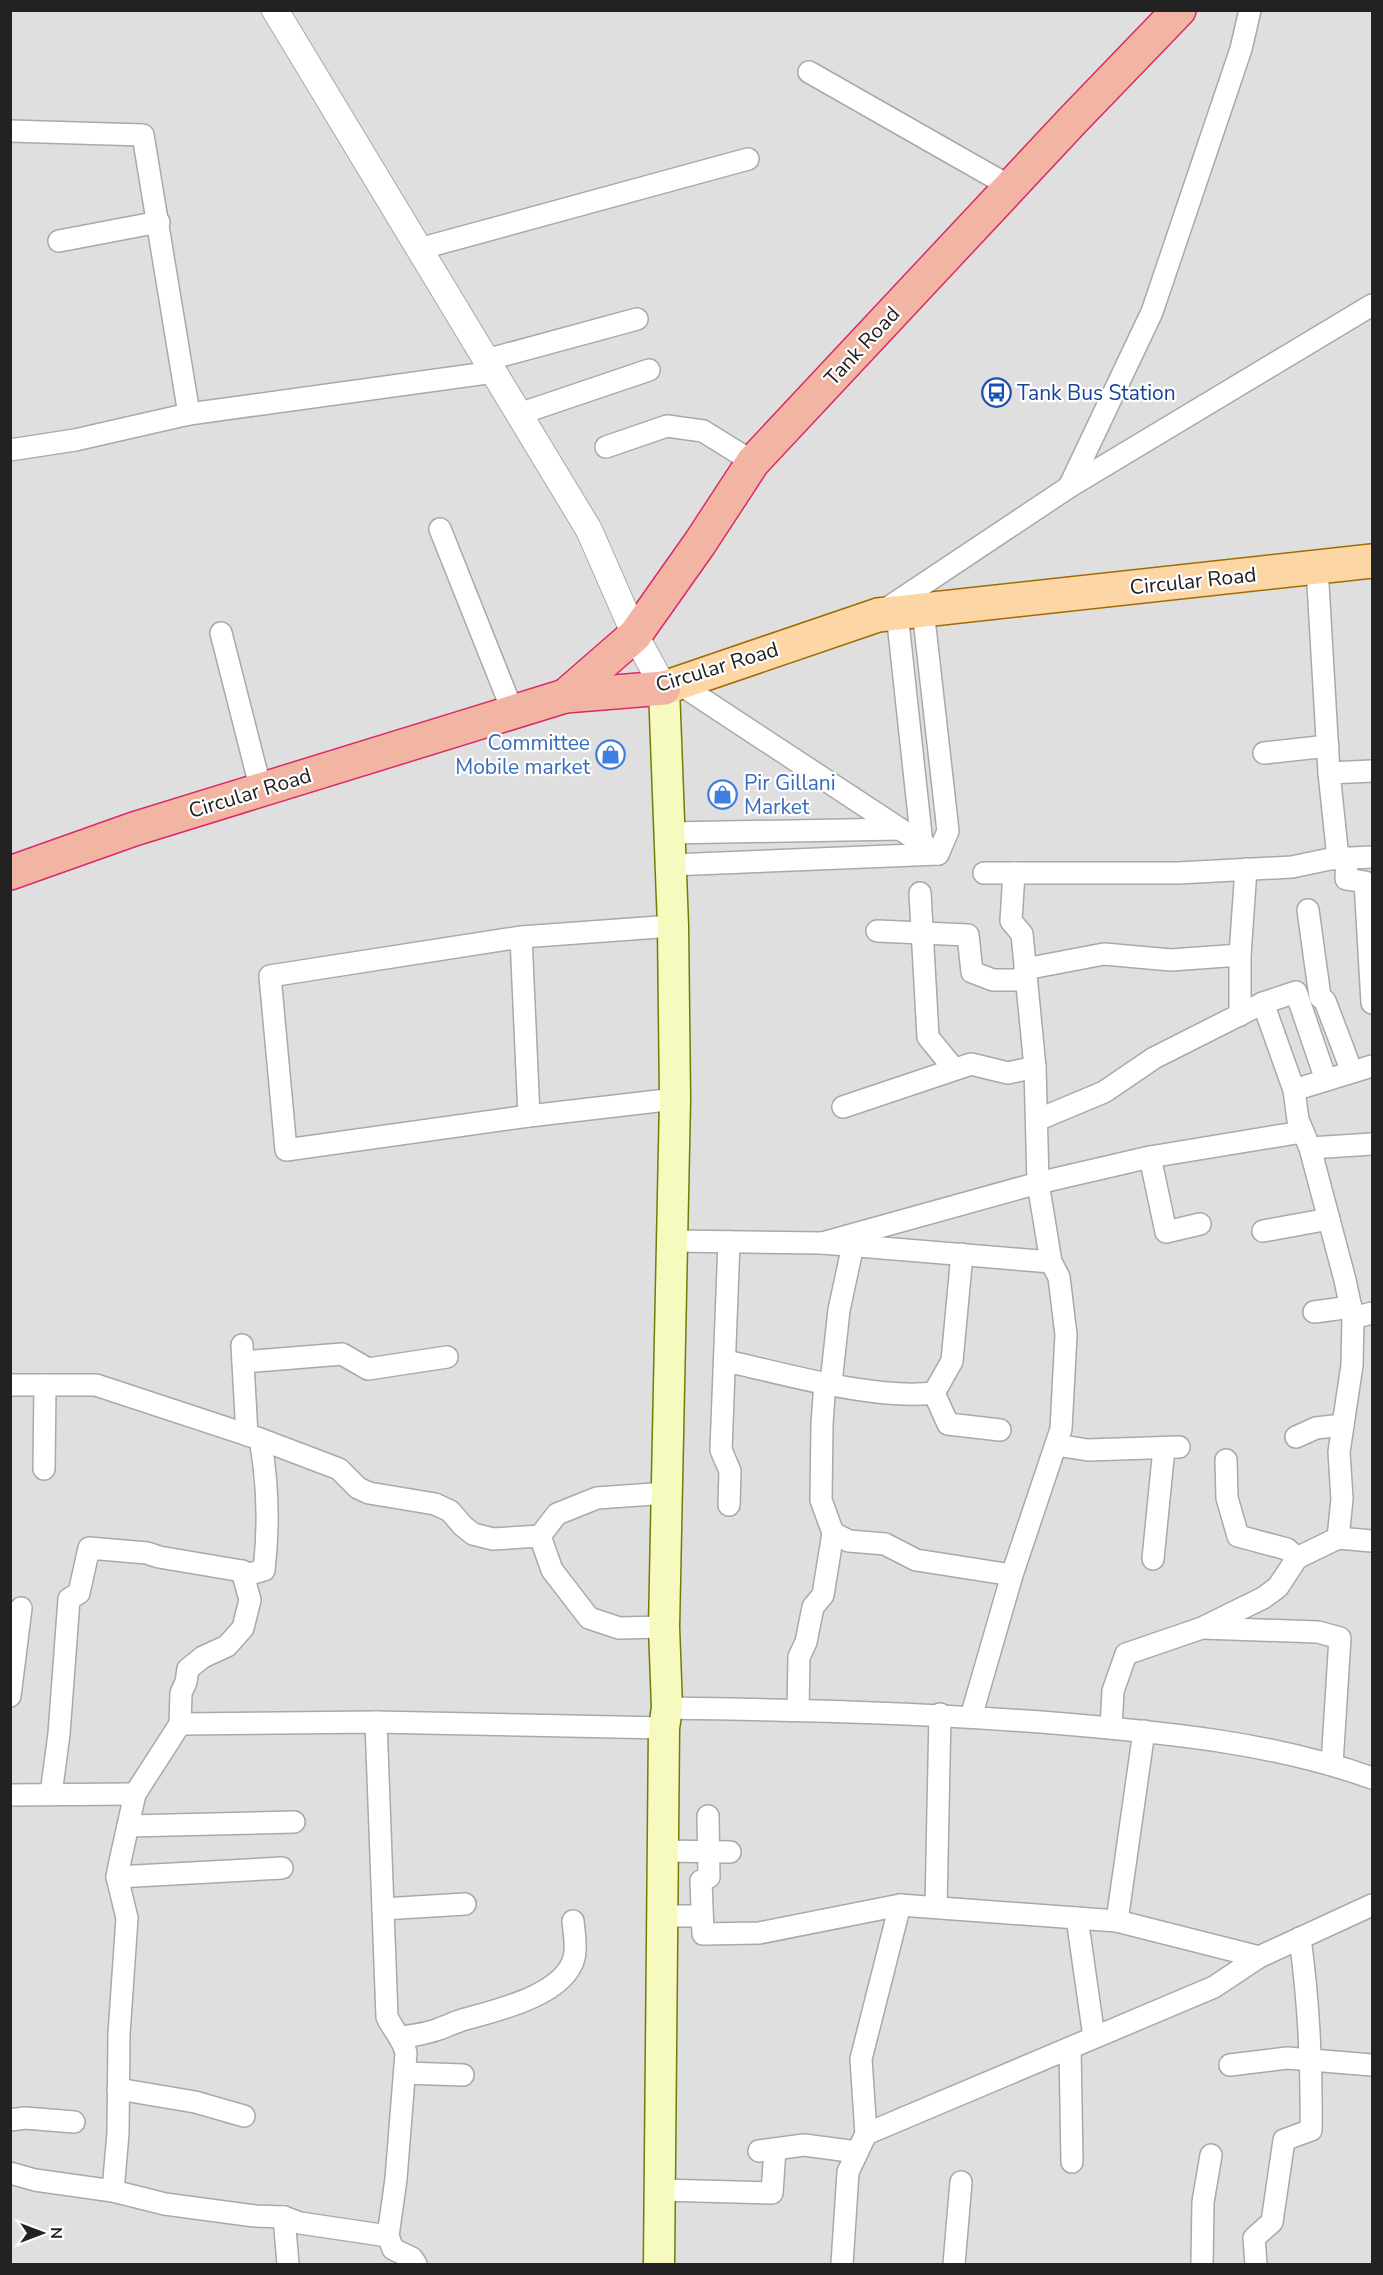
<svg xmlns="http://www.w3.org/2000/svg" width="1383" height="2275" viewBox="0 0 1383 2275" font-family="'Nunito Sans',sans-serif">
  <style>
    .residential { fill: #e0dfdf }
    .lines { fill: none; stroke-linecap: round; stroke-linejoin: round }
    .minor-casing { stroke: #a9a9a9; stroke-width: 24 }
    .tertiary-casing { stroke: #a9a9a9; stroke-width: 28 }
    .secondary-casing { stroke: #707d05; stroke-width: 33 }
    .primary-casing { stroke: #a06b00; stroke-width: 36 }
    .trunk-casing { stroke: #dc2a67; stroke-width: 36 }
    .minor { stroke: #fff; stroke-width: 21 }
    .tertiary { stroke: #fff; stroke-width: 26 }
    .secondary { stroke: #f7fabf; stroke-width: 30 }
    .primary { stroke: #fcd6a4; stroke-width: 33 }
    .trunk { stroke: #f2b4a3; stroke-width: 33 }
    .labels { text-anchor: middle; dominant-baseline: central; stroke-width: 4.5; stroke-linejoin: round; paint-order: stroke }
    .street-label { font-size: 21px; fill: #222; stroke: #fff }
    .transit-label { font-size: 21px; fill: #164399; stroke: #fff; text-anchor: start }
    .shop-label { font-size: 21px; fill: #366cbe; stroke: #fff; text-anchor: end }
  </style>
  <rect width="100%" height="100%" fill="#f2efe9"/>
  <!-- residential -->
  <rect class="residential" x="11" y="11" width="1361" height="2253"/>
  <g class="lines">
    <defs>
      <g id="minor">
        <polyline points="809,72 1011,187"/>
        <polyline points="10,131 143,135 189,414"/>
        <polyline points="59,241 159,222"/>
        <polyline points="419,249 748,159"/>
        <polyline points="486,360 637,319"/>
        <polyline points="519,414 649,370"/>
        <polyline points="606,447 667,426 703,431 753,462"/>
        <polyline points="10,450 75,440 189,414 494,372"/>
        <polyline points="1069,487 1152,312 1241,49 1250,10"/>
        <polyline points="440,529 513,712"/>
        <polyline points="1317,567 1329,773 1338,858"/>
        <polyline points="923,610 948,831 938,854"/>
        <polyline points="883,611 1069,487 1372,305"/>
        <polyline points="897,613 922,844"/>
        <polyline points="221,633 261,790"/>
        <polyline points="678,683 938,854"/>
        <polyline points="1264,753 1328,746"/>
        <polyline points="1329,773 1372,771"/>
        <polyline points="669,833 900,829"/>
        <polyline points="1347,858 1346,879 1365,882 1372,1003"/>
        <polyline points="671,865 938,854"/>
        <polyline points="984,873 1178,873 1292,867 1330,859 1372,857"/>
        <polyline points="920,893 928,1037 954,1069"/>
        <polyline points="1308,910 1320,997 1325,1001 1352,1072"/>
        <polyline points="673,926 521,937 270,976 286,1150 529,1116 675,1099"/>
        <polyline points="877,931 968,935 972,972 993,980 1026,980"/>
        <polyline points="521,937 529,1116"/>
        <polyline points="1025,969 1104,954 1171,960 1240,955"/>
        <polyline points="1263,1003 1294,1090 1298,1120 1310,1148 1345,1280 1353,1318 1352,1365 1339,1452 1342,1499 1338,1538"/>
        <polyline points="1240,1015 1240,955 1246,869"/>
        <polyline points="1294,1090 1372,1066"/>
        <polyline points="843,1107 971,1064 1008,1073 1035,1067"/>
        <polyline points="1037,1120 1104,1092 1154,1058 1263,1003 1296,992 1326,1080"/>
        <polyline points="1310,1148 1372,1144"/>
        <polyline points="1150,1157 1166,1232 1200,1224"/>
        <polyline points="1263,1231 1329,1219"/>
        <polyline points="673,1241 822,1243 1051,1262"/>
        <polyline points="822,1243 1038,1183 1150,1157 1302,1132"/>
        <polyline points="1314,1312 1351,1307"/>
        <polyline points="1353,1318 1372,1313"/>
        <polyline points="242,1345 247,1435"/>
        <path d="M726,1361C786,1374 873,1400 934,1393"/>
        <polyline points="243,1362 342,1354 368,1369 447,1357"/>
        <polyline points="831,1383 839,1310 853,1245"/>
        <polyline points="10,1385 96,1385 260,1439 339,1469 358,1488 369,1493 435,1504 450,1511 463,1526 473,1534 493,1539 540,1536 557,1514 597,1498 667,1493"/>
        <polyline points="934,1393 952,1361 962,1254"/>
        <polyline points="934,1393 948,1424 1000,1430"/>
        <polyline points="1296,1437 1316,1428 1343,1425"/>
        <polyline points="1056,1445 1088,1450 1179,1447"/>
        <polyline points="1226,1460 1227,1498 1238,1536 1287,1549 1297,1558"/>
        <polyline points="44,1469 45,1385"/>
        <polyline points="729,1505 730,1471 721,1450 729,1242"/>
        <polyline points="833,1533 849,1541 885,1544 916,1560 1012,1575"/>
        <polyline points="540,1536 552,1570 589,1618 619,1628 664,1627"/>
        <polyline points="1153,1559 1164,1448"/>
        <polyline points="1203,1628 1318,1632 1340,1638 1332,1764"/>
        <polyline points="10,1696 21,1608"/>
        <path d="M667,1708C800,1710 933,1713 1065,1724C1169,1733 1274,1743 1372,1778"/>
        <polyline points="798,1710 799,1657 806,1642 813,1607 823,1595 833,1533 821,1500 822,1424 825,1382"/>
        <polyline points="971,1717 1012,1575 1061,1429 1066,1335 1059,1277 1051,1262 1038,1183 1035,1067 1022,934 1011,921 1014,873"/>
        <path d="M376,1722L387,2017C393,2030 403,2039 406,2053L396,2179L388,2236"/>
        <polyline points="180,1724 376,1722 664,1728"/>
        <polyline points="1111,1728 1113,1691 1126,1654 1202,1628 1263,1598 1278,1587 1297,1558 1338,1538 1372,1541"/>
        <polyline points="51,1794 59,1734 69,1599 79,1593 89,1548 147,1553 159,1557 242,1571"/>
        <polyline points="10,1795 135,1794"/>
        <polyline points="708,1816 709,1877 701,1881 703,1934 759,1933 900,1905 1117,1921 1259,1957"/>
        <polyline points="128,1826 294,1822"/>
        <polyline points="662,1851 730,1852"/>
        <polyline points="117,1877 282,1868"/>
        <polyline points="936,1907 940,1714"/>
        <polyline points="383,1909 465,1904"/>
        <polyline points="662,1916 702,1916"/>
        <polyline points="1077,1918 1094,2037"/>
        <polyline points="1117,1921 1144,1731"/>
        <path d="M400,2038C412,2035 425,2034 436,2030C445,2027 453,2023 462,2020C494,2011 564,1996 574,1958C577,1947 574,1932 573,1921"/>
        <polyline points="1070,2048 1072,2162"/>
        <polyline points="1230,2065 1287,2058 1372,2065"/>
        <polyline points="405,2073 463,2075"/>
        <polyline points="118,2089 195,2102 244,2116"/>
        <polyline points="10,2120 25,2118 74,2122"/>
        <polyline points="866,2134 1214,1987 1259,1957 1372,1905"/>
        <polyline points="759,2151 804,2145 857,2152"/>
        <polyline points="10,2173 35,2180 113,2191 165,2204 255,2216 284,2217 300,2223 388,2236 393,2249 412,2258 416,2264"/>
        <polyline points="660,2190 772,2193 775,2149"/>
        <path d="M113,2191L118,2133L119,2034L127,1918L117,1877L119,1866L135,1794L180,1724L181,1693L186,1682L188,1669L203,1657L227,1646L243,1628L250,1600L242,1571L250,1574L264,1570C269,1527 268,1482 260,1439"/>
        <polyline points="284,2217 288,2264"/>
        <polyline points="842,2264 848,2172 866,2134 861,2059 900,1905"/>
        <polyline points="954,2264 961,2182"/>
        <polyline points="1202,2264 1203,2202 1211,2155"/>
        <path d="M1256,2264L1254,2238L1272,2222L1284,2140L1311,2130C1312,2064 1309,2004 1300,1938"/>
      </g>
      <polyline id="tertiary" points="275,10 589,530 635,635 664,688"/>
      <polyline id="secondary" points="659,2264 664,1728 667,1708 664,1627 675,1099 673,926 664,688"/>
      <polyline id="primary" points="664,688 878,615 1372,561"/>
      <g id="trunk">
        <polyline points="565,696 635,635 700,543 753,462 1073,120 1179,10"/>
        <polyline points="10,873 134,829 565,696 664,688"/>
      </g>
    </defs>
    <!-- minor casing -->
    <use href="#minor" class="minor-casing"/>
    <!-- tertiary casing -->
    <use href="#tertiary" class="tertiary-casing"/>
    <!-- secondary casing -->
    <use href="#secondary" class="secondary-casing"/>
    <!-- primary casing -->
    <use href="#primary" class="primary-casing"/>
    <!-- trunk casing -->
    <use href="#trunk" class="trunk-casing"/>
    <!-- minor -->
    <use href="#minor" class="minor"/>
    <!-- tertiary -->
    <use href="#tertiary" class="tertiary"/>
    <!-- secondary -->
    <use href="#secondary" class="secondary"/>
    <!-- primary -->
    <use href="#primary" class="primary"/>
    <!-- trunk -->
    <use href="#trunk" class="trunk"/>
  </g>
  <!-- icons -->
  <defs>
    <symbol id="bus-ring" viewBox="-11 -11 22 22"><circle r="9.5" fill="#fff" stroke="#1a4fb4" stroke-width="1.5"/><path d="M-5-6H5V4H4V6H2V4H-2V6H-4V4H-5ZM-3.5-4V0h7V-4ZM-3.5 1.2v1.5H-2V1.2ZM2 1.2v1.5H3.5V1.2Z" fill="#1a4fb4"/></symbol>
    <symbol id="shop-ring" viewBox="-11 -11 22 22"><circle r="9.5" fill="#fff" stroke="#3f7fe0" stroke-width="1.5"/><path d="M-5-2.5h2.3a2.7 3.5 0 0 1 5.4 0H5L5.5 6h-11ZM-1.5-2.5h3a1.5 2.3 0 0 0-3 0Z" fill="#3f7fe0"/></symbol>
  </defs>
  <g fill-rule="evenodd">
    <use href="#bus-ring" x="980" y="376" width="33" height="33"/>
    <use href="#shop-ring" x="594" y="738" width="33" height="33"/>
    <use href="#shop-ring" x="706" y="778" width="33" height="33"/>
  </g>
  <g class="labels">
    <!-- street labels -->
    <g class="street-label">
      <text transform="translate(862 346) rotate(-47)">Tank Road</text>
      <text transform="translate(1193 581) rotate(-6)">Circular Road</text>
      <text transform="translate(717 667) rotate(-17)">Circular Road</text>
      <text transform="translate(250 793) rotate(-17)">Circular Road</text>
    </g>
    <!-- transit labels -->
    <g class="transit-label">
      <text x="1017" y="393">Tank Bus Station</text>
    </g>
    <!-- shop labels -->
    <g class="shop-label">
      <text x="590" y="743">Committee<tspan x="590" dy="24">Mobile market</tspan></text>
      <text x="744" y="783" text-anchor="start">Pir Gillani<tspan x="744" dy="24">Market</tspan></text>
    </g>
  </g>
  <!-- border -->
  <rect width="1383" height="2275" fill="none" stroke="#222222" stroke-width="24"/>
  <!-- north arrow -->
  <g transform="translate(42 2233) rotate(90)" stroke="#ffffff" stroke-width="4.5" paint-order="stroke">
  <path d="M0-4.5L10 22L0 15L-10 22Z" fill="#222222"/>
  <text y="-9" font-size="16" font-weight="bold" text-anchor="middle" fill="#222222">N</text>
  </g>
</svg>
